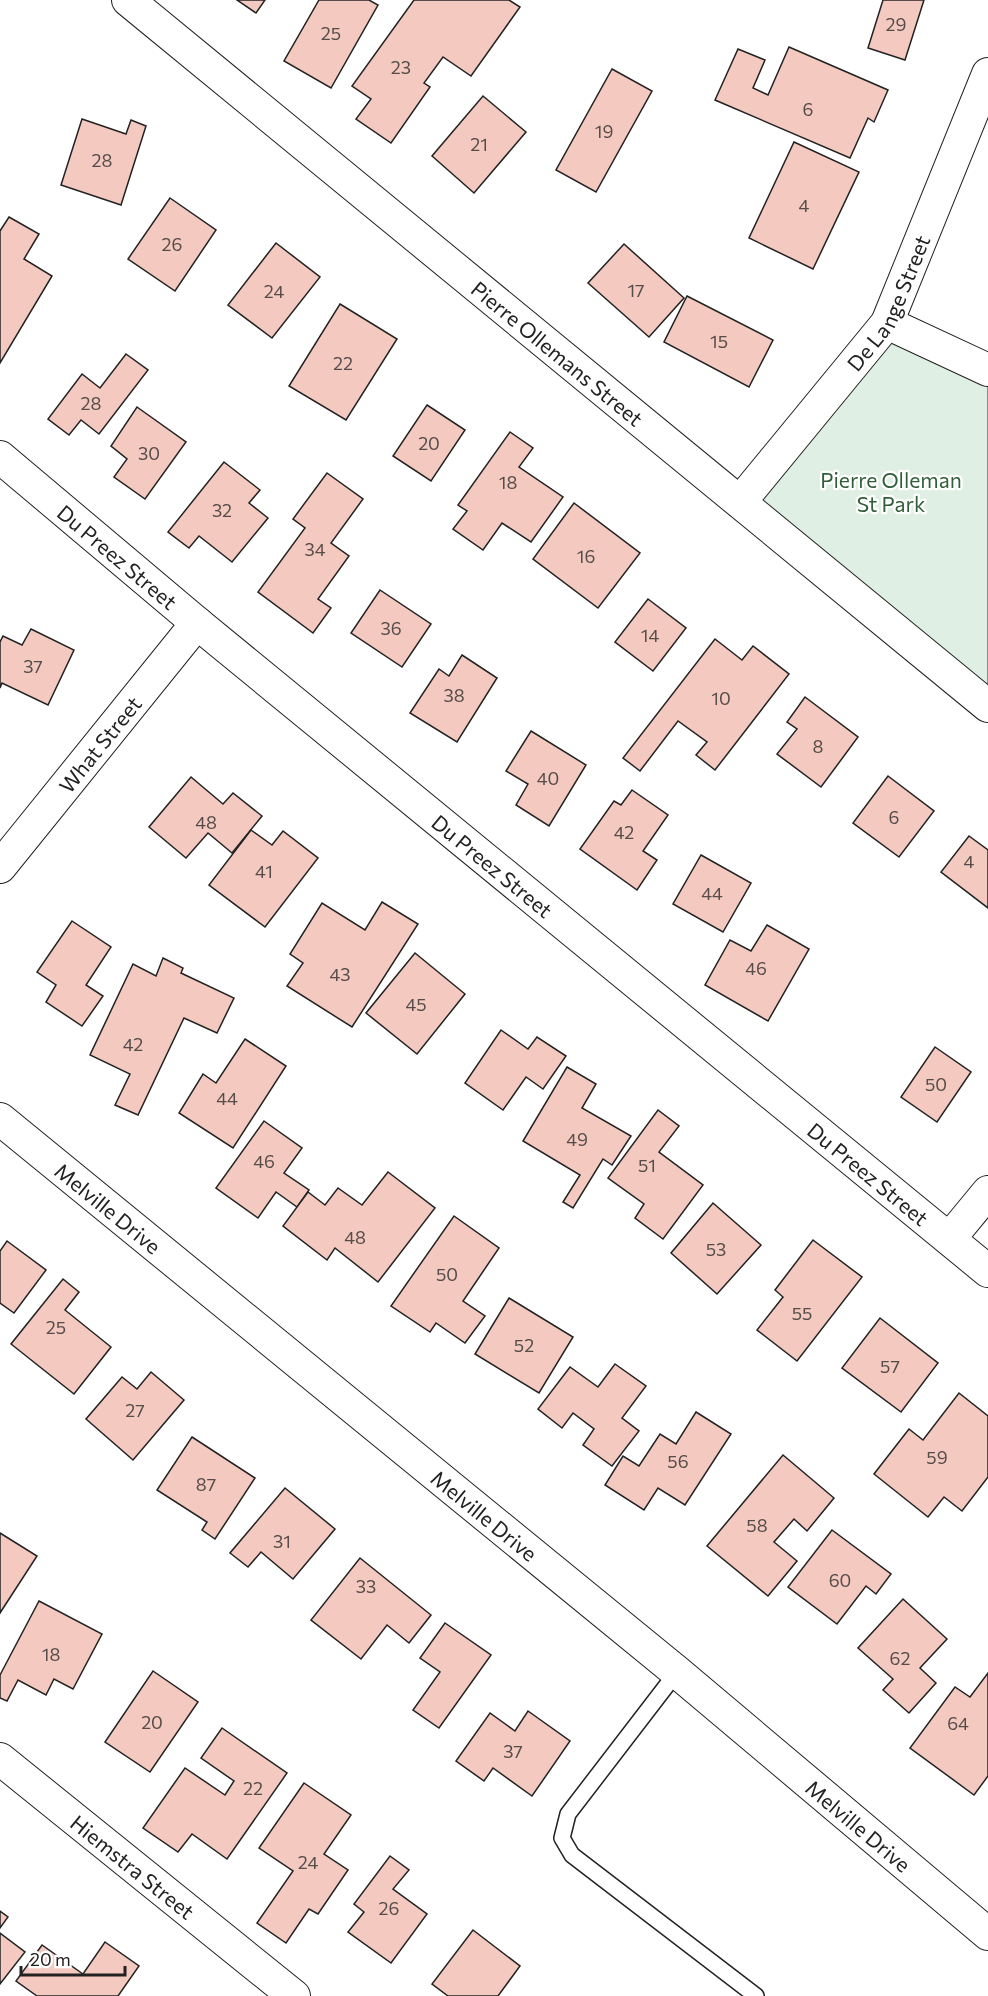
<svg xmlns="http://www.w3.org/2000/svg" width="988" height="1996" viewBox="0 0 988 1996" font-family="Commissioner,sans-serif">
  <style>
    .green { fill: #e0efe3; stroke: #6f6f6f; stroke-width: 1.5 }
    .building { fill: #f3c9c0; stroke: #222; stroke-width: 1.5 }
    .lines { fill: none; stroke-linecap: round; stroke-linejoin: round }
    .service-casing { stroke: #222; stroke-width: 18 }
    .minor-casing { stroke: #222; stroke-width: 34 }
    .service { stroke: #fff; stroke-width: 15 }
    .minor { stroke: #fff; stroke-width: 32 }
    .labels { text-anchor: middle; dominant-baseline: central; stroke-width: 4.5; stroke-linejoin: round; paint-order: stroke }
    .number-label { font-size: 18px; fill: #564c4a }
    .street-label { font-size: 21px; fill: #222; stroke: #fff }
    .park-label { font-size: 21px; fill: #2f5e38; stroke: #fff }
  </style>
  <rect width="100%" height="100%" fill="#fff"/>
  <!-- green -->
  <polygon class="green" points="892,339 988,386 988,698 750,506"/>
  <!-- building -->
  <g class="building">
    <polygon points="237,0 265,0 256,13"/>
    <polygon points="319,0 369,0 378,5 331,88 284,61"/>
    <polygon points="414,0 509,0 520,7 471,76 443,57 424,83 430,87 391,143 356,119 371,99 352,86"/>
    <polygon points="883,0 924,0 905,60 868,48"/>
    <polygon points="789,47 888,90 874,122 868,118 850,158 715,100 738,49 765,60 753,88 768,95"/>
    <polygon points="612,69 652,91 596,192 556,170"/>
    <polygon points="483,96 526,132 474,193 432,156"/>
    <polygon points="82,119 126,134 131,120 146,126 121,205 61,185"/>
    <polygon points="794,142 859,172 813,269 749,238"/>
    <polygon points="170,198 216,230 175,291 128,259"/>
    <polygon points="9,217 39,234 24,259 52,276 0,363 0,231"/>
    <polygon points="276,243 320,277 272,338 228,305"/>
    <polygon points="624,244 684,298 649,337 588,283"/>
    <polygon points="687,296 773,340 749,387 664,342"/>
    <polygon points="340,304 397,339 346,420 289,386"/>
    <polygon points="126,354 148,370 99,434 81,420 69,435 48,419 82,374 100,388"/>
    <polygon points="427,405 465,430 431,481 393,456"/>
    <polygon points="137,407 186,442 145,499 114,477 127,459 111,446"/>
    <polygon points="510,432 533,448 519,467 563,497 531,542 502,523 483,550 453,529 467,511 458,505"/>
    <polygon points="224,462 260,490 249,503 268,518 232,562 199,536 189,548 168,532"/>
    <polygon points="327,473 363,499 331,543 349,556 318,599 331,608 313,633 258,592 305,528 293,519"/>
    <polygon points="574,503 640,553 598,608 533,559"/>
    <polygon points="380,590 431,624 402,667 351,633"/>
    <polygon points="648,599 686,628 653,671 615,642"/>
    <polygon points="31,629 74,650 48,705 2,683 0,688 0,642 3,636 22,645"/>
    <polygon points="715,639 742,660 753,646 789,674 715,770 696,755 707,742 678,721 640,771 623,758"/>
    <polygon points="462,655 497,678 457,742 410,713 439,669 449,676"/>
    <polygon points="805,697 858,737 821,787 777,754 797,729 787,722"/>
    <polygon points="531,731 586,765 549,826 516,805 528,784 506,771"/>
    <polygon points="888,776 934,811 899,857 853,823"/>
    <polygon points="191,777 223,804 233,793 262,816 232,853 208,833 186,858 149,827"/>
    <polygon points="632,790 668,815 643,851 657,860 637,890 580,849 614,801 621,805"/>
    <polygon points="251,830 272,845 283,831 318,858 265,927 209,885"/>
    <polygon points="969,836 988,850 988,908 941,872"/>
    <polygon points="701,855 751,883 723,932 673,904"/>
    <polygon points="382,902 418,924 352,1027 287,986 303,963 290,954 322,903 365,930"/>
    <polygon points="72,921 111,947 86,985 103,996 82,1026 46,1002 56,985 37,972"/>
    <polygon points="767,925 809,949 768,1021 705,985 730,940 751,951"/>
    <polygon points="415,953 465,994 417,1054 366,1013"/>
    <polygon points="163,958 183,968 181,973 234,998 217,1033 184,1018 138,1115 115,1105 130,1074 90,1055 133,964 156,976"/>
    <polygon points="501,1030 528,1049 537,1037 566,1056 543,1089 526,1077 503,1110 465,1083"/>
    <polygon points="245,1039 286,1066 233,1148 179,1113 203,1074 216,1083"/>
    <polygon points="935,1047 971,1072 937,1122 901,1097"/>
    <polygon points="567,1067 596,1084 582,1108 631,1136 612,1165 603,1159 573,1208 563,1202 580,1175 523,1141"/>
    <polygon points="658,1110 679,1126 659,1152 703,1185 663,1239 635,1218 644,1204 608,1178"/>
    <polygon points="264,1121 302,1148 284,1173 309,1190 297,1207 276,1192 258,1218 216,1188"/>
    <polygon points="388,1172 435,1208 378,1282 335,1248 327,1260 283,1226 308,1192 325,1205 338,1188 362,1205"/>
    <polygon points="713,1203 761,1245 717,1294 671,1253"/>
    <polygon points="454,1216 499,1248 463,1301 485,1316 465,1343 436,1323 430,1332 391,1306"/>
    <polygon points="813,1240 862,1277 797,1361 757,1330 783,1297 775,1290"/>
    <polygon points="7,1241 46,1270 14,1313 0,1303 0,1251"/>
    <polygon points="63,1279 79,1292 65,1310 111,1347 74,1394 11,1344"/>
    <polygon points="509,1298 573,1337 539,1393 475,1354"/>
    <polygon points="880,1318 938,1363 901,1412 842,1368"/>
    <polygon points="615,1364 646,1386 622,1418 639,1431 612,1466 583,1445 594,1429 573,1413 562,1428 538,1409 570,1367 598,1387"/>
    <polygon points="151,1372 184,1400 133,1460 86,1419 122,1377 137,1389"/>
    <polygon points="959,1393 988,1416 988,1477 962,1511 944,1497 928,1517 874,1474 909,1429 923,1440"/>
    <polygon points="696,1412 731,1434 685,1505 658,1488 644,1510 605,1485 623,1456 639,1466 660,1434 676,1444"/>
    <polygon points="192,1437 255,1478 215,1539 202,1530 207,1522 157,1490"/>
    <polygon points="783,1455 834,1498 807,1531 794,1519 774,1542 797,1561 768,1596 707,1546"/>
    <polygon points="285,1488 335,1529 293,1579 261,1552 248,1567 230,1553"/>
    <polygon points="832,1530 891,1574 876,1594 866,1586 837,1624 788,1587"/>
    <polygon points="0,1533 37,1556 0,1613"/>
    <polygon points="360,1558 431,1615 409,1643 387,1625 361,1659 311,1620"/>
    <polygon points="903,1599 947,1639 920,1668 936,1683 909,1713 883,1690 893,1679 858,1648"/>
    <polygon points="39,1601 102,1634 73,1689 54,1679 46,1695 18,1680 7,1701 0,1698 0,1675"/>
    <polygon points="445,1623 491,1655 439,1728 413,1710 440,1672 420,1658"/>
    <polygon points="153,1671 198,1702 150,1772 105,1742"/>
    <polygon points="988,1673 988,1776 974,1795 910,1748 955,1687 970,1697"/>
    <polygon points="528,1711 570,1741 532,1796 493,1768 484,1781 456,1761 490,1713 515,1731"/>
    <polygon points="222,1728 287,1773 227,1859 192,1834 178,1852 143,1828 185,1768 225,1795 234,1781 201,1758"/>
    <polygon points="304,1783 351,1815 324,1854 348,1870 318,1914 309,1909 286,1943 257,1923 293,1871 259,1848"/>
    <polygon points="390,1856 409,1870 393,1889 427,1914 391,1963 348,1932 364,1912 354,1904"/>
    <polygon points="0,1911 8,1917 0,1928"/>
    <polygon points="473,1930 520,1966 498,1996 448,1996 432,1984"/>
    <polygon points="0,1933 25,1952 0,1984"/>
    <polygon points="105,1942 139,1966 118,1996 37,1996 16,1981 42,1945 83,1974"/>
  </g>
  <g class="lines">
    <defs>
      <polyline id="service" points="677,1672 568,1814 562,1838 572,1855 756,1996"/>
      <g id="minor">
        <path id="s1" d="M128,0L988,706"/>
        <polyline points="887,323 988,370"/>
        <path id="s2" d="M0,457L197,623L988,1271"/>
        <path id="s3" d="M740,502L887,323L988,74"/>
        <path id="s4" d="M0,867L197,623"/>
        <path id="s5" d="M0,1119L677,1672L988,1934"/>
        <polyline points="950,1238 988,1192"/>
        <path id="s6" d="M0,1759L294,1996"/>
      </g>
    </defs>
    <!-- service casing -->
    <use href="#service" class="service-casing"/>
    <!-- minor casing -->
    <use href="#minor" class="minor-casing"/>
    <!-- service -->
    <use href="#service" class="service"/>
    <!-- minor -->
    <use href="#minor" class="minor"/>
  </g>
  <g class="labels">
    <!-- number labels -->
    <g class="number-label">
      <text x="896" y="24">29</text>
      <text x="331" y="33">25</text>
      <text x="401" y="67">23</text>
      <text x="808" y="109">6</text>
      <text x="604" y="131">19</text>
      <text x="479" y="144">21</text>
      <text x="102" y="160">28</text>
      <text x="804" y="205">4</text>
      <text x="172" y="244">26</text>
      <text x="636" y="290">17</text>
      <text x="274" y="291">24</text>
      <text x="719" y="341">15</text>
      <text x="343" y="363">22</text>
      <text x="91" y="403">28</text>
      <text x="429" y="443">20</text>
      <text x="149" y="453">30</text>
      <text x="508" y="482">18</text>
      <text x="222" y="510">32</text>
      <text x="315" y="549">34</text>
      <text x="586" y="556">16</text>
      <text x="391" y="628">36</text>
      <text x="650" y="635">14</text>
      <text x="33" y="666">37</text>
      <text x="454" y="695">38</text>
      <text x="721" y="698">10</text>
      <text x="818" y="746">8</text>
      <text x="548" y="778">40</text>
      <text x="894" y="817">6</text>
      <text x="206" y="822">48</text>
      <text x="624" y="832">42</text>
      <text x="969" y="861">4</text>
      <text x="264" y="871">41</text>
      <text x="712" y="893">44</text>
      <text x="756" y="968">46</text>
      <text x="340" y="974">43</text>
      <text x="416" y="1004">45</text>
      <text x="133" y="1044">42</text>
      <text x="936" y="1084">50</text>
      <text x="227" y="1098">44</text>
      <text x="577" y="1139">49</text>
      <text x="264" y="1161">46</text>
      <text x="647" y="1165">51</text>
      <text x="355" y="1237">48</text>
      <text x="716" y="1249">53</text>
      <text x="447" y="1274">50</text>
      <text x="802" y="1313">55</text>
      <text x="56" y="1327">25</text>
      <text x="524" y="1345">52</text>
      <text x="890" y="1366">57</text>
      <text x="135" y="1410">27</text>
      <text x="937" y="1457">59</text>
      <text x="678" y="1461">56</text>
      <text x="206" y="1484">87</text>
      <text x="757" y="1525">58</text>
      <text x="282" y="1541">31</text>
      <text x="840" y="1580">60</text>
      <text x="366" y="1586">33</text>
      <text x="51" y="1654">18</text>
      <text x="900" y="1658">62</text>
      <text x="152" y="1722">20</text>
      <text x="958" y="1723">64</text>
      <text x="513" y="1751">37</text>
      <text x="253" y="1788">22</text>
      <text x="308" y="1862">24</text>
      <text x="389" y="1908">26</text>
    </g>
    <!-- street labels -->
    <g class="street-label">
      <text stroke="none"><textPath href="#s3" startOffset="250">De Lange Street</textPath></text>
      <text stroke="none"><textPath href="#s1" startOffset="556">Pierre Ollemans Street</textPath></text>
      <text stroke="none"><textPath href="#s2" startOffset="154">Du Preez Street</textPath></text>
      <text stroke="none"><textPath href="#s4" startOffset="158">What Street</textPath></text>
      <text stroke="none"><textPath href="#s2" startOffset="640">Du Preez Street</textPath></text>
      <text stroke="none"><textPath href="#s2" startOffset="1126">Du Preez Street</textPath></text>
      <text stroke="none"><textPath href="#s5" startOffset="140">Melville Drive</textPath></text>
      <text stroke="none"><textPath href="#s5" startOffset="626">Melville Drive</textPath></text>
      <text stroke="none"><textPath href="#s5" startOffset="1112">Melville Drive</textPath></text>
      <text stroke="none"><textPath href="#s6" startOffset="171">Hiemstra Street</textPath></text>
    </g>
    <!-- park labels -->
    <g class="park-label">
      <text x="891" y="479">Pierre Olleman<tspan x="891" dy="24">St Park</tspan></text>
    </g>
  </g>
  <!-- scale -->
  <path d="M21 1966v9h104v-9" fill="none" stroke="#222222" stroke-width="3"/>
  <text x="30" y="1966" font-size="18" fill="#222222" stroke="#ffffff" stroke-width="4.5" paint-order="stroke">20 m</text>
</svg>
